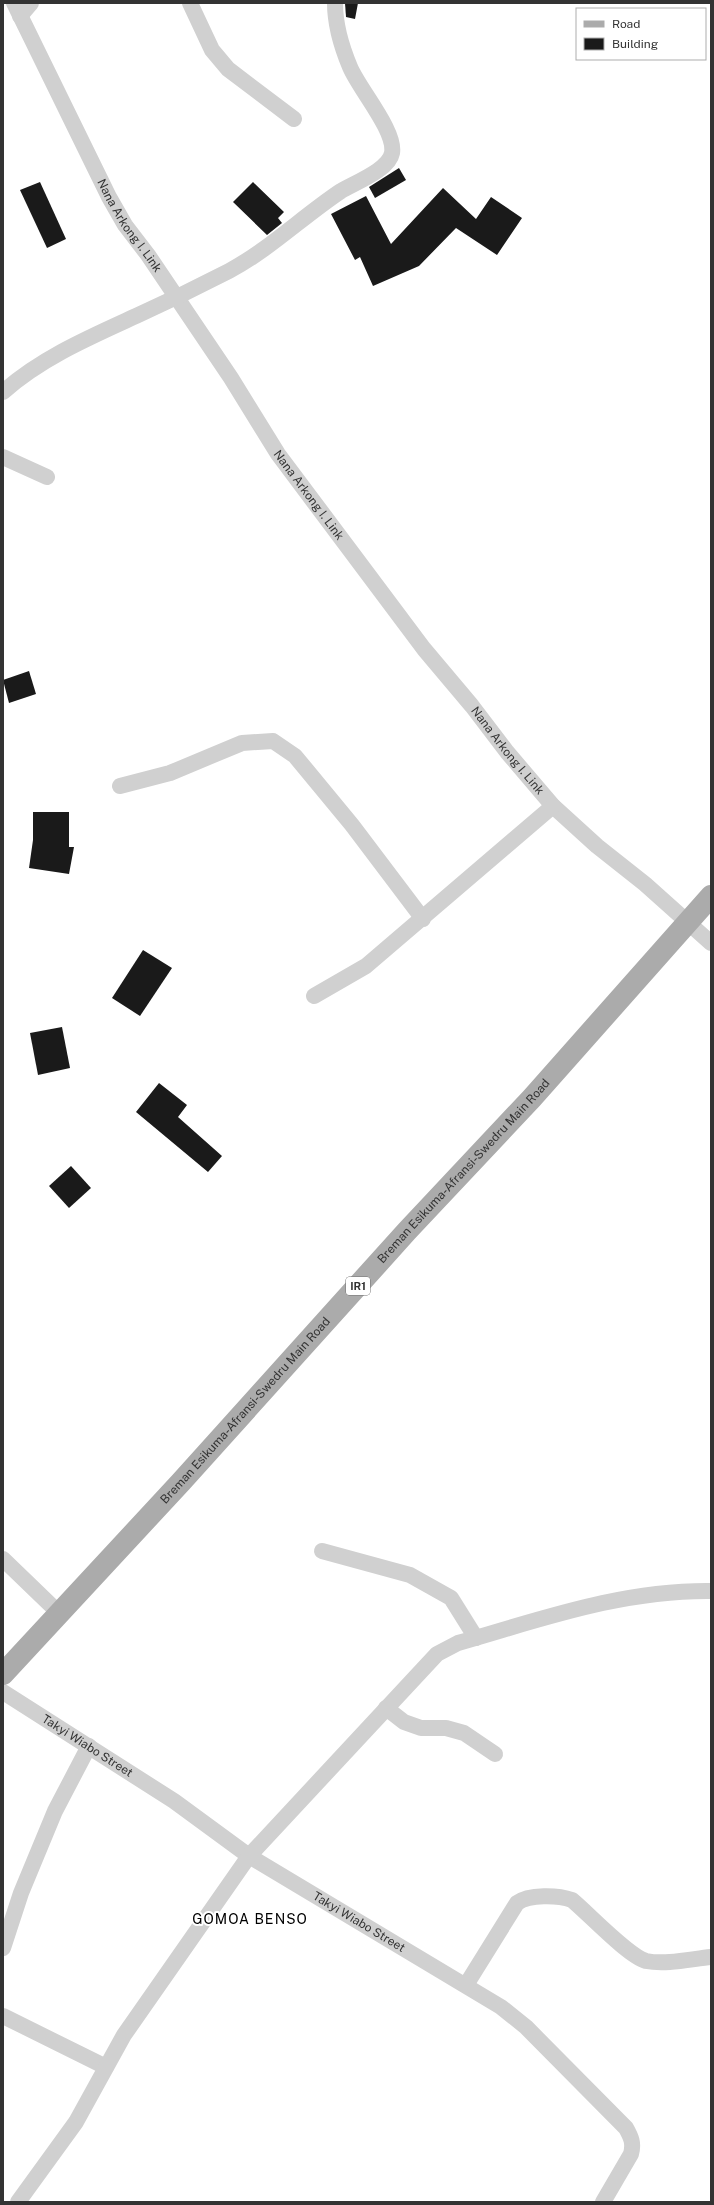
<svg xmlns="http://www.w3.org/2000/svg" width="714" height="2205" viewBox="0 0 714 2205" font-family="'Public Sans',sans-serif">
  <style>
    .building { fill: #1a1a1a }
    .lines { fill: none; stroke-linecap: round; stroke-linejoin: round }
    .street { stroke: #d0d0d0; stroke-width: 16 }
    .primary { stroke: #ababab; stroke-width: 22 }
    .labels { text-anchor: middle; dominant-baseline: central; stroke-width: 4; stroke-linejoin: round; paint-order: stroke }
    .shield { fill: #fff; stroke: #707070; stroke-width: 1 }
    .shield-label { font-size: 11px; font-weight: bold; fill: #333 }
    .street-label { font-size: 12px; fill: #333; stroke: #fff }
    .quarter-label { font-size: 14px; letter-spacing: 1px; fill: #000; stroke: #fff }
  </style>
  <rect width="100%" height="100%" fill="#fff"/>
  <!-- building -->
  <g class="building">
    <polygon points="345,3 358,3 355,19 346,17"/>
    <polygon points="399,168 406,180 375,198 369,187"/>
    <polygon points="40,182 66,239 47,248 20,190"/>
    <polygon points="253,182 284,212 278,218 282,223 267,235 233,202"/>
    <polygon points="443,188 476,219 491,197 522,218 497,255 456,228 419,266 373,286 360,257 355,260 331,214 366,196 391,244"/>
    <polygon points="29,671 36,694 9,703 3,680"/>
    <polygon points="33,812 69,812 69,847 74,847 69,874 29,868 33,840"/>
    <polygon points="143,950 172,968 140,1016 112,998"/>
    <polygon points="62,1027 70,1068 38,1075 30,1033"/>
    <polygon points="159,1083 187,1105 178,1117 222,1156 208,1172 136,1112"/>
    <polygon points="71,1166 91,1188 69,1208 49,1186"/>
  </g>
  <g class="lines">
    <!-- street -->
    <g class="street">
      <path id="s1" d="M14,3L109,197L125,225L148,255L231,378L278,454L424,649L472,706L507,752L553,806L597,846L645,884L711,943"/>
      <polyline points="190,3 212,50 228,69 294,119"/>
      <polyline points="20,16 31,3"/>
      <path d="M3,392C41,358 90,337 136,316C167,302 198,287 229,271C270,249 302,217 341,191C354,183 389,170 392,153C396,131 359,89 350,67C342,48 335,24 335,3"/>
      <polyline points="3,457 47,477"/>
      <polyline points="120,786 170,773 242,743 273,741 295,756 352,825 423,919"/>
      <polyline points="314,996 366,966 553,806"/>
      <polyline points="322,1551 410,1575 451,1598 476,1638"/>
      <polyline points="3,1559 60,1614"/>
      <path id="s2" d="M3,1692L174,1801L249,1856L501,2007L526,2027L626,2128C631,2137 634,2143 631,2154L603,2202"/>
      <polyline points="386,1708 404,1722 421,1728 446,1728 464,1733 495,1754"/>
      <polyline points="3,1948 21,1893 55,1811 89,1746"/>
      <path d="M466,1985L517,1903C529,1894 558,1895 572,1900C588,1913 628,1956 646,1961C666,1965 691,1959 711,1957"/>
      <polyline points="3,2016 106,2067"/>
      <path d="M18,2202L76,2122L124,2035L249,1856L437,1654L458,1643C542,1619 622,1590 711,1591"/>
    </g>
    <!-- primary -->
    <path class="primary" id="s3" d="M3,1674L181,1482L407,1231L532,1098L711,896"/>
  </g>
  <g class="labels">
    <!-- shield labels -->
    <rect class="shield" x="346" y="1277" width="24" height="18" rx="3"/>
    <g class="shield-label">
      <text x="358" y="1286">IR1</text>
    </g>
    <!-- street labels -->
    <g class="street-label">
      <text stroke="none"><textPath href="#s1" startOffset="251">Nana Arkong I. Link</textPath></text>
      <text stroke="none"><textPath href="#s1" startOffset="575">Nana Arkong I. Link</textPath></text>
      <text stroke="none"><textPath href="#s1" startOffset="899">Nana Arkong I. Link</textPath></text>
      <text stroke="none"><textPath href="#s3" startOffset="682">Breman Esikuma-Afransi-Swedru Main Road</textPath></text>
      <text stroke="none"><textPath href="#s3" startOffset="358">Breman Esikuma-Afransi-Swedru Main Road</textPath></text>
      <text stroke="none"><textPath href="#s2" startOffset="100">Takyi Wiabo Street</textPath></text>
      <text stroke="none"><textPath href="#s2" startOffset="424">Takyi Wiabo Street</textPath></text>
    </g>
    <!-- quarter labels -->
    <g class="quarter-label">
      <text x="250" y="1919">GOMOA BENSO</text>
    </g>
  </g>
  <!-- border -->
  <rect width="714" height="2205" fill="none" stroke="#333333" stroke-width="8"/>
  <!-- legend -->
  <rect x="576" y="8" width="130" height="52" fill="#ffffff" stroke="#adadad"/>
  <rect x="584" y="21" width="20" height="6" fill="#ababab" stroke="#adadad"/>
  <text x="612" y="28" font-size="12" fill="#333333">Road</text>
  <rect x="584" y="38" width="20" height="12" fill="#1a1a1a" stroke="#adadad"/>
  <text x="612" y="48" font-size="12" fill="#333333">Building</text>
</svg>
